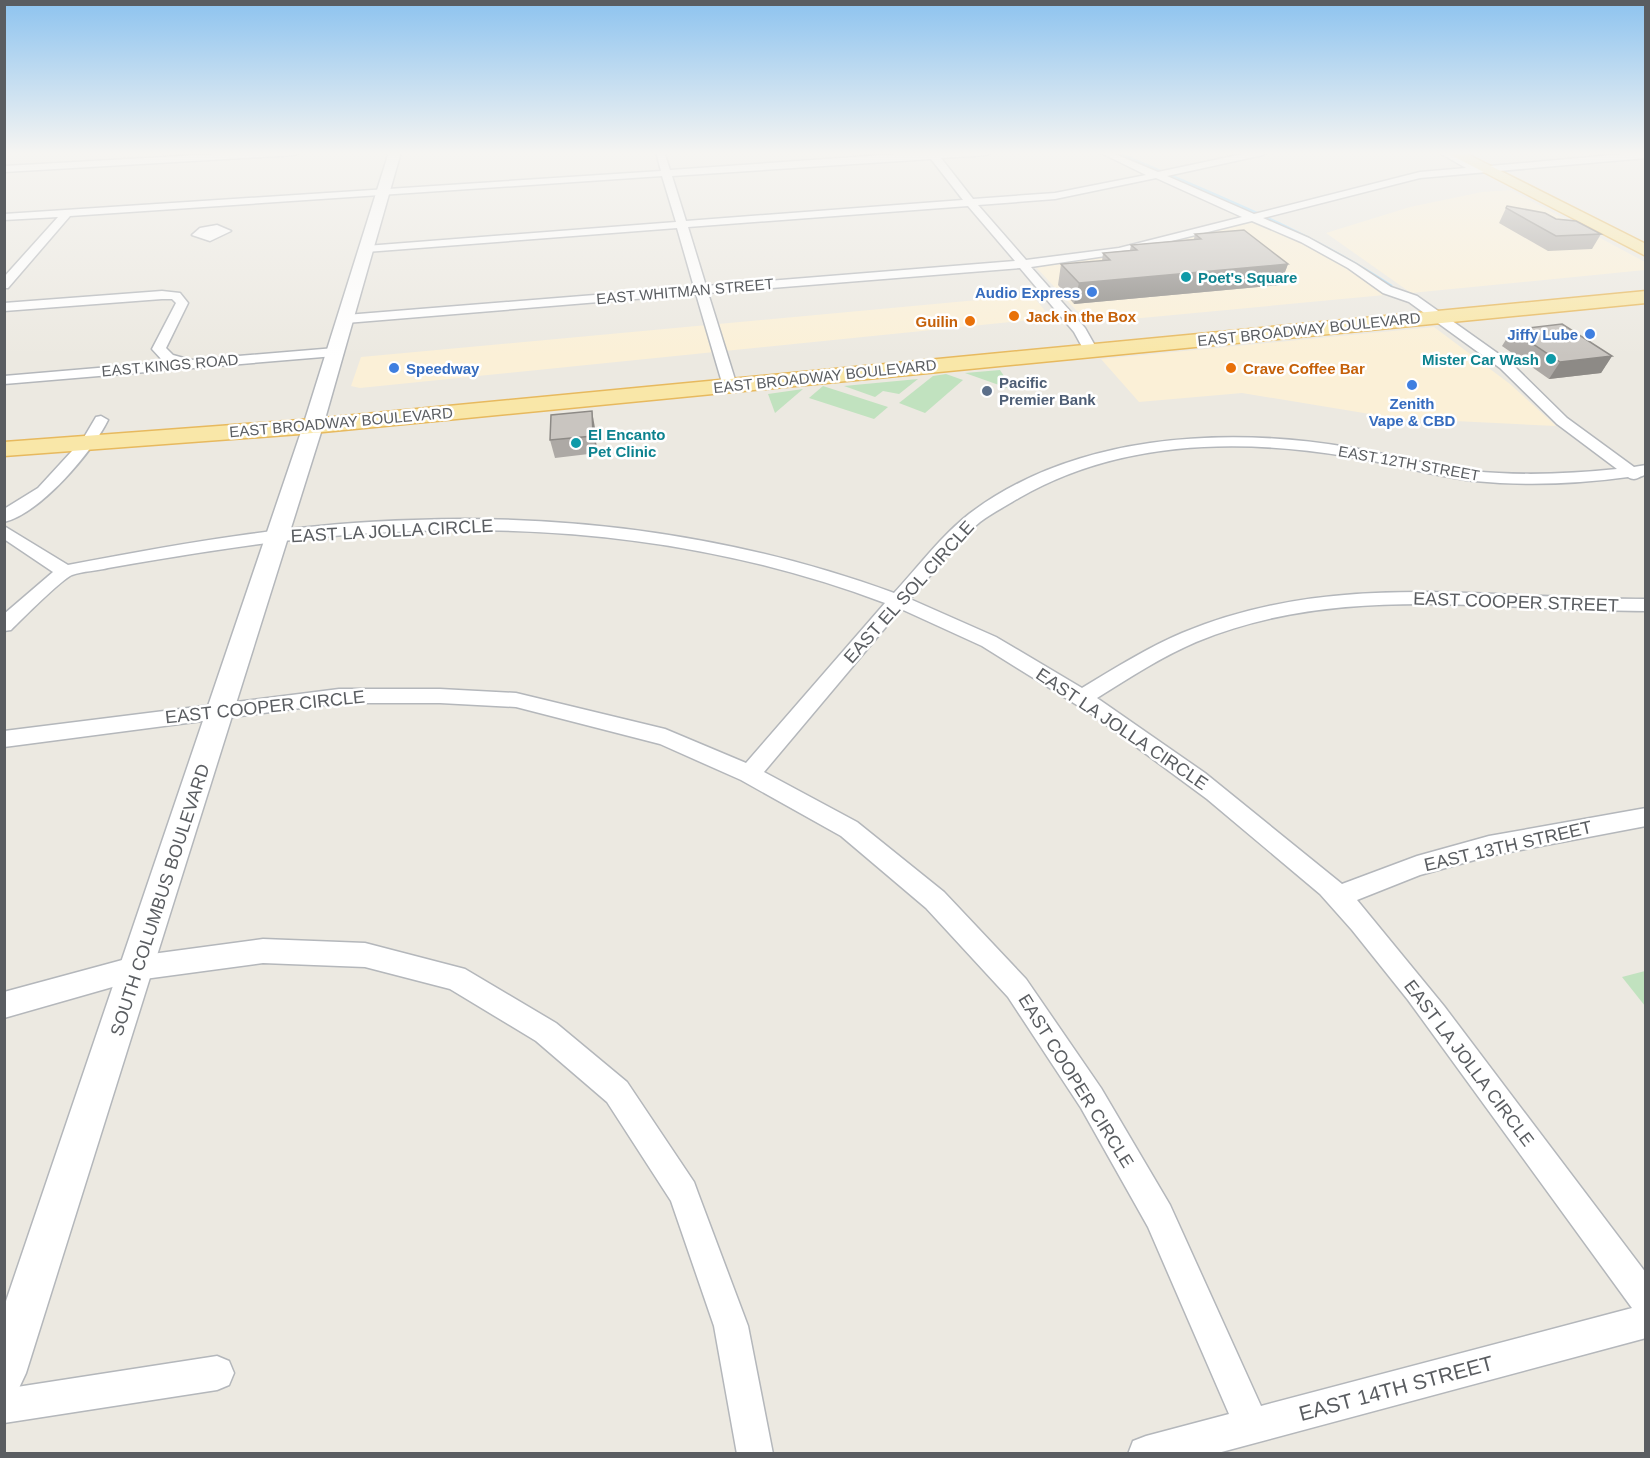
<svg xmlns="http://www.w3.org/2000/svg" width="1650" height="1458" viewBox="0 0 1650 1458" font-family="Helvetica,sans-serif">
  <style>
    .commercial { fill: #fbf0d7 }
    .green { fill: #c1e2bf }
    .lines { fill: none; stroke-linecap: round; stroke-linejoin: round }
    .stream { stroke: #a4d9f9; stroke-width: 3 }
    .minor-casing { stroke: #b4b7bb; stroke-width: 3 }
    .tertiary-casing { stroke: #b4b7bb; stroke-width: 3 }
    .primary-casing { stroke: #e7b95e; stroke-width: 3 }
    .minor { fill: #fff; fill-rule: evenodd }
    .tertiary { fill: #fff; fill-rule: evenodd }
    .primary { fill: #f9e7a8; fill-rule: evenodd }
    .wall { fill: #ada9a5 }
    .shaded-wall { fill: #8d8a86 }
    .building { fill: #c9c5c0; stroke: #8d8a86; stroke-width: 1.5 }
    .culture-dot { fill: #0f9aa8; stroke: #fff; stroke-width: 2 }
    .shop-dot { fill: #3f7fe0; stroke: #fff; stroke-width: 2 }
    .food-dot { fill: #e8710a; stroke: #fff; stroke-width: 2 }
    .service-dot { fill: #5c6f8a; stroke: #fff; stroke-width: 2 }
    .labels { text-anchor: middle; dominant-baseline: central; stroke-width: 5; stroke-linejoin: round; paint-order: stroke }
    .far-culture-label { font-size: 15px; font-weight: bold; fill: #0d838f; stroke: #fff; text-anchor: start }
    .far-street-label { font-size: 15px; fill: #5a5d61; stroke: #fff }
    .far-shop-label { font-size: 15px; font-weight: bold; fill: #366cbe; stroke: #fff; text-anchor: end }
    .far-food-label { font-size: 15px; font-weight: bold; fill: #c56008; stroke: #fff; text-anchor: start }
    .far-service-label { font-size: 15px; font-weight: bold; fill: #4e5e75; stroke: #fff; text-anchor: start }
    .street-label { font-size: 18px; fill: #5a5d61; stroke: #fff }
    .near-street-label { font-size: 21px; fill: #5a5d61; stroke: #fff }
  </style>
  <rect width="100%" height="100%" fill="#ece9e1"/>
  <!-- commercial -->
  <g class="commercial">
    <polygon points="1511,190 1645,262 1645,270 1411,293 1326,233 1410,207 1482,192"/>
    <polygon points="1251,220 1263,223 1325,254 1385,295 1088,323 1034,265 1104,256"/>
    <polygon points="1032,295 1051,318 360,388 351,386 361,357"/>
    <polygon points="1434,327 1510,384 1556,426 1394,418 1242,393 1139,402 1101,359"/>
  </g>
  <!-- green -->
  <g class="green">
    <polygon points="1000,370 1013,390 965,373"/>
    <polygon points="946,374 963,380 925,413 899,403 933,376"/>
    <polygon points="918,379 899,394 883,391 875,397 844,386"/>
    <polygon points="823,386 888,407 874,419 809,398"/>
    <polygon points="803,389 775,413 768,394"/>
    <polygon points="1645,971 1646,971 1645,1006 1622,977"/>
  </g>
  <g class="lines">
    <!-- stream -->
    <path class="stream" d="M1115,152C1210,193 1305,229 1391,286"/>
    <defs>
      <g id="minor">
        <polygon points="253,152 300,152 295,155 4,172 4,166"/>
        <path d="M656,152H664L670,170L927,152H991L987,155L941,158L973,199L1055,193L1146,175L1099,152H1110L1158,172L1252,152H1267L1263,155L1167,176L1254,214L1420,172L1466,168L1438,152H1449L1479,167L1646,152V158L1420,178L1263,218L1309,238L1356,264L1391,287L1417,296L1510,362L1567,418L1634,467L1646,465V475C1638,476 1636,482 1628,477C1577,484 1525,486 1474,481C1430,476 1388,462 1345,456C1234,438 1118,441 1019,498C1006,506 992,513 980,522C954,543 933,574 910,599L996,637L1082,688C1115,668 1147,648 1182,633C1335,569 1487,599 1646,599V611C1495,611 1340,582 1196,642C1161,657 1129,678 1097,698L1205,773L1342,884L1417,856L1489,836L1646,808V826L1489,856L1420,875L1357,900L1444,1006L1646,1273V1338L1214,1454H1128L1133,1441L1146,1436L1229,1414L1148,1227L1081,1108L1008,997L926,908L841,836L741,780L660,744L516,707L440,703H339L4,747V731L339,689H440L516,693L665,729L746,763L885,603C667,521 440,515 211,551C177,556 142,562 108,568C97,571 83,571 72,575C61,580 22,619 11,630L4,631V614L53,572L4,539V526L68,565C182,543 297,523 414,520C577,514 741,537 894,593C918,567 941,536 969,514C1073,435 1222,426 1347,447C1389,454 1430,466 1472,471C1520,476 1569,474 1617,469L1557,424L1500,368L1409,302L1383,293L1348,268L1301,242L1252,221L1119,254L1031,267L1085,328L1098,351L1091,355L1086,354L1074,332L1020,268L708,293L737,386L730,390L723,386L696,294L346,323L340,319L346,315L694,287L677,228L366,252L360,249L366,246L676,222L662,176L70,216L8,288H4V277L58,217L4,220V214L661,171ZM931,159L963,200L686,221L672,176ZM1156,178L1242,217L1119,248L1026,260L978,205L1055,199ZM968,206L1015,261L706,286L688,227ZM901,609L982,646L1093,715L1207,799L1320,894L1352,930L1408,1000L1632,1308L1261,1406L1170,1205L1101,1088L1026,979L944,892L857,822L764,772Z"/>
        <polygon points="217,225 231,231 210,241 192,235 200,228"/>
        <polygon points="162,291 180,293 188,303 166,348 173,355 191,360 335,348 342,352 335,356 4,384 4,376 168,362 163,361 152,349 176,303 172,299 162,299 4,311 4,303"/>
        <path d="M101,416L108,420C92,452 41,513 4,522V509L38,488L83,439L96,417Z"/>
        <polygon points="263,939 365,943 465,969 556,1023 627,1082 694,1182 698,1193 748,1326 773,1454 737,1454 714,1326 671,1201 607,1102 536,1041 450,989 365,967 263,963 137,980 4,1018 4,992 137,956"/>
        <polygon points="217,1356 229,1361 234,1373 229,1385 217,1390 4,1423 4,1389"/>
      </g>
      <polygon id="tertiary" points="389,152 401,152 323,426 26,1373 19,1388 4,1395 4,1307 303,426"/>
      <g id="primary">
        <polygon points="1445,152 1463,152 1646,244 1646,256"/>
        <polygon points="1646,291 1646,303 313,433 4,456 4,442 313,419"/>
      </g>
    </defs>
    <!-- minor casing -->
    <use href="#minor" class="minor-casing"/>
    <!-- tertiary casing -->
    <use href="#tertiary" class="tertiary-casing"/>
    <!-- primary casing -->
    <use href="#primary" class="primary-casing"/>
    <!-- minor -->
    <use href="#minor" class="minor"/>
    <!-- tertiary -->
    <use href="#tertiary" class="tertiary"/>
    <!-- primary -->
    <use href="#primary" class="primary"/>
  </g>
  <!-- wall -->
  <g class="wall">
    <polygon points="1507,206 1556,219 1601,234 1592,249 1548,251 1499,223"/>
    <polygon points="1195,234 1288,264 1280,285 1074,304 1058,285 1061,264 1102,261 1103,253 1130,250 1131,245 1194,239"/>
    <polygon points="1512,330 1612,356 1601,373 1549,379 1502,346"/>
    <polygon points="595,428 597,453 555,458 550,440"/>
  </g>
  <!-- shaded-wall -->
  <g class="shaded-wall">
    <polygon points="1288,264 1280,285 1074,304 1079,283"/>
    <polygon points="1612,356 1601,373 1549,379 1560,362"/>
    <polygon points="592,411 595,428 597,453 593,436"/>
  </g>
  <!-- building -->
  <g class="building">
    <polygon points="1507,206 1545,213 1556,219 1576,221 1601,234 1556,236 1506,208"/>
    <polygon points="1244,230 1288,264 1079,283 1061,264 1110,260 1103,253 1137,250 1131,245 1201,239 1195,234"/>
    <polygon points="1562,324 1612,356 1560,362 1512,330"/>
    <polygon points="592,411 593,436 550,440 551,415"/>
  </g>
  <!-- sky -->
  <linearGradient id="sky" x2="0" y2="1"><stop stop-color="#8dc3ef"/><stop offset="0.43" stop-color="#f6f5f2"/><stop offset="1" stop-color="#f6f5f2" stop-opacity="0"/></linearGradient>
  <rect width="1650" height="356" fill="url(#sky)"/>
  <!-- markers -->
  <g class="culture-dot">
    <circle cx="1186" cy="277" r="6"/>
    <circle cx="1551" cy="359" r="6"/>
    <circle cx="576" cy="443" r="6"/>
  </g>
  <g class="shop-dot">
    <circle cx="1092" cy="292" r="6"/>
    <circle cx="1590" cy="334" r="6"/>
    <circle cx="394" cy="368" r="6"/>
    <circle cx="1412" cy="385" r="6"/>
  </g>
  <g class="food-dot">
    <circle cx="1014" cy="316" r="6"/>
    <circle cx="970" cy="321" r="6"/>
    <circle cx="1231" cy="368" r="6"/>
  </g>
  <circle class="service-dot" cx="987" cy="391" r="6"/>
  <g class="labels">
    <!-- far-culture labels -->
    <g class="far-culture-label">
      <text x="1198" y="277">Poet's Square</text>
      <text x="1539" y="359" text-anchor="end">Mister Car Wash</text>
      <text x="588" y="434">El Encanto<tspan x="588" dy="17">Pet Clinic</tspan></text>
    </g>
    <!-- far-street labels -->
    <g class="far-street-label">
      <text transform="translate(685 291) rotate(-5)">EAST WHITMAN STREET</text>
      <text transform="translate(1309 329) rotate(-6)">EAST BROADWAY BOULEVARD</text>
      <text transform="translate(170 365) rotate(-5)">EAST KINGS ROAD</text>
      <text transform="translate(825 376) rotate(-6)">EAST BROADWAY BOULEVARD</text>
      <text transform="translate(341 422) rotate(-5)">EAST BROADWAY BOULEVARD</text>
      <text transform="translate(1409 463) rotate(10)">EAST 12TH STREET</text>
    </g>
    <!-- far-shop labels -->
    <g class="far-shop-label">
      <text x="1080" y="292">Audio Express</text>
      <text x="1578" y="334">Jiffy Lube</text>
      <text x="406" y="368" text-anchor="start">Speedway</text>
      <text x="1412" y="403" text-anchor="middle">Zenith<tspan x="1412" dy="17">Vape &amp; CBD</tspan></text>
    </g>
    <!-- far-food labels -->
    <g class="far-food-label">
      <text x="1026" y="316">Jack in the Box</text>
      <text x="958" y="321" text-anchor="end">Guilin</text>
      <text x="1243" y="368">Crave Coffee Bar</text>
    </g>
    <!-- far-service labels -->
    <g class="far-service-label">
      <text x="999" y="382">Pacific<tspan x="999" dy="17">Premier Bank</tspan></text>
    </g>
    <!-- street labels -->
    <g class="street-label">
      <text transform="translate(392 531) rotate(-3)">EAST LA JOLLA CIRCLE</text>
      <text transform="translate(909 592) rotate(-48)">EAST EL SOL CIRCLE</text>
      <text transform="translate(1516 602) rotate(2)">EAST COOPER STREET</text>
      <text transform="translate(265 707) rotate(-6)">EAST COOPER CIRCLE</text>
      <text transform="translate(1122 729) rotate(34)">EAST LA JOLLA CIRCLE</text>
      <text transform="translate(1508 846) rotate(-13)">EAST 13TH STREET</text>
      <text transform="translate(160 900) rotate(-72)">SOUTH COLUMBUS BOULEVARD</text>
      <text transform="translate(1469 1063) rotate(53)">EAST LA JOLLA CIRCLE</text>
      <text transform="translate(1076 1081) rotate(58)">EAST COOPER CIRCLE</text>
    </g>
    <!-- near-street labels -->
    <g class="near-street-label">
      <text transform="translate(1396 1388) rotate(-15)">EAST 14TH STREET</text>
    </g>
  </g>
  <!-- border -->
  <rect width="1650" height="1458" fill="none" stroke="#5a5d61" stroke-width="12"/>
</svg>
